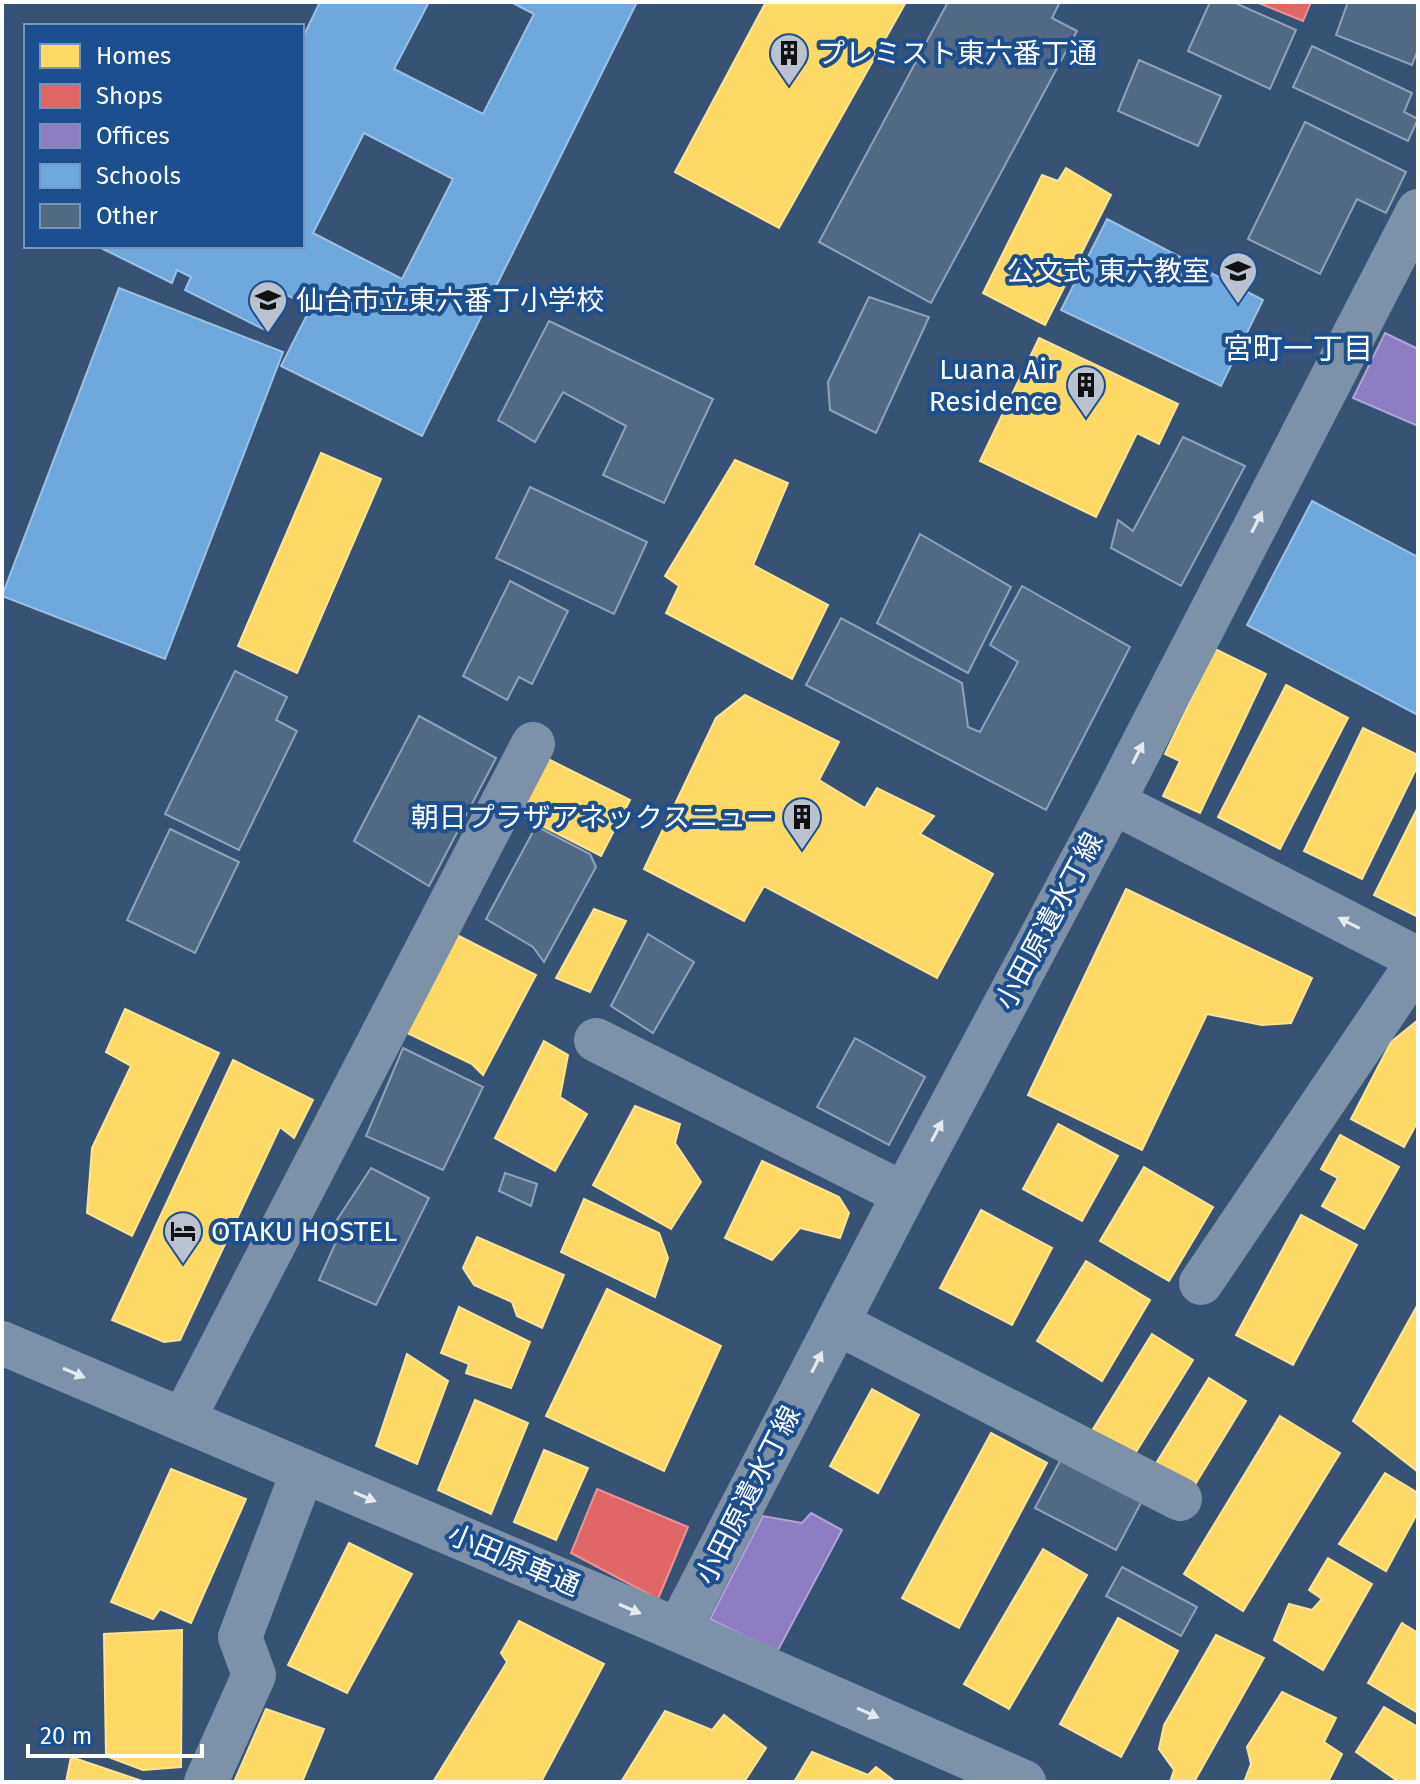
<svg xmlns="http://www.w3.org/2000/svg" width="1420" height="1784" viewBox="0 0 1420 1784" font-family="'Fira Sans','Noto Sans JP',sans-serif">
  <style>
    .homes { fill: #ffd966; stroke: #ffe494; stroke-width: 2 }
    .shops { fill: #e06666; stroke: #e99494; stroke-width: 2 }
    .offices { fill: #8e7cc3; stroke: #b0a3d5; stroke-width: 2 }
    .schools { fill: #6fa8dc; stroke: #9ac2e6; stroke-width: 2; fill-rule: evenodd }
    .building { fill: #526984; stroke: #92a2b6; stroke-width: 2 }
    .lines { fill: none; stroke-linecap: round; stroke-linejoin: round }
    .minor { stroke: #7d92a8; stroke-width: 44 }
    .oneway { fill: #e5e9ee }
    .labels { text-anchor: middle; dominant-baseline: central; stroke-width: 8; stroke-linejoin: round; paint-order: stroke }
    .poi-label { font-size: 28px; fill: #fff; stroke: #1b4f8f; text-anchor: start }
    .street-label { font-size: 28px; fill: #fff; stroke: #1b4f8f }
    .neighbourhood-label { font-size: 30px; fill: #fff; stroke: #1b4f8f }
  </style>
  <rect width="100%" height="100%" fill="#365274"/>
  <!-- homes -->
  <g class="homes">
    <polygon points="766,2 906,2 779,228 675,172"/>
    <polygon points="1066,168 1111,195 1045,325 983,293 1042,175 1058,181"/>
    <polygon points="1039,338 1178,404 1159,444 1137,433 1096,517 980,461"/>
    <polygon points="321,453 381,479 297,673 238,646"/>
    <polygon points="735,460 788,483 753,565 828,605 792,679 666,613 679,586 665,576"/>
    <polygon points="1215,649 1266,674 1200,813 1163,796 1180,761 1165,754"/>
    <polygon points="1286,685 1348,718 1280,849 1218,817"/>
    <polygon points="745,695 839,742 819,780 865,808 877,788 934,816 920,834 993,874 937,978 764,886 744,921 644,869 716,718"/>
    <polygon points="1363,728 1418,755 1418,765 1362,879 1304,851"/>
    <polygon points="546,758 630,800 601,856 515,812"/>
    <polygon points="1418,807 1418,917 1374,895"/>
    <polygon points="1126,889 1312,978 1291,1023 1262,1025 1207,1014 1142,1150 1028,1095"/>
    <polygon points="594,909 626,921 590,992 556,978"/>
    <polygon points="449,931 536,975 483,1075 472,1064 401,1030"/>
    <polygon points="125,1009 219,1053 132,1236 87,1213 92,1148 131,1066 106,1052"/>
    <polygon points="1418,1020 1418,1121 1404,1147 1351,1119 1391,1042"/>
    <polygon points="544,1041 568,1055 560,1097 587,1114 555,1171 495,1138"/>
    <polygon points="233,1060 313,1100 294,1138 280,1127 180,1340 164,1342 112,1320"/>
    <polygon points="635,1106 680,1124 675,1143 701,1182 671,1229 593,1185"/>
    <polygon points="1058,1124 1118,1156 1082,1221 1023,1189"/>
    <polygon points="1340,1135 1399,1167 1364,1229 1322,1206 1338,1178 1321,1169"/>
    <polygon points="762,1161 839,1197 849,1213 840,1238 800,1228 772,1260 725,1238"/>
    <polygon points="1144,1167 1213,1207 1169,1281 1100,1241"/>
    <polygon points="584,1199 659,1233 668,1258 655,1297 561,1252"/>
    <polygon points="981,1210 1052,1248 1012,1325 940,1288"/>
    <polygon points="1301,1215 1357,1245 1293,1365 1236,1335"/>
    <polygon points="477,1237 564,1275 542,1328 517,1316 512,1302 474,1285 463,1268"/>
    <polygon points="1086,1261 1150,1300 1102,1381 1037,1341"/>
    <polygon points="607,1289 721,1346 664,1471 546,1416"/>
    <polygon points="1418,1304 1418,1472 1353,1421"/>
    <polygon points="459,1307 530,1342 511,1388 466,1373 469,1364 441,1353"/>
    <polygon points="1152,1334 1193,1360 1131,1460 1090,1434"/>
    <polygon points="407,1354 448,1381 417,1464 376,1446"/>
    <polygon points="1209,1378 1246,1401 1193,1488 1155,1465"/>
    <polygon points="872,1389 919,1415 878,1493 830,1466"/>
    <polygon points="475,1400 528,1423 491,1514 438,1490"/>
    <polygon points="1280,1416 1340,1453 1243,1611 1184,1574"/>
    <polygon points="991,1433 1047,1463 959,1628 902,1598"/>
    <polygon points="544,1450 588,1468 556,1540 514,1522"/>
    <polygon points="171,1469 246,1499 191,1623 160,1609 153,1619 111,1602"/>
    <polygon points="1385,1473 1418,1493 1418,1512 1386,1571 1339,1544"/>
    <polygon points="349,1543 412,1574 347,1693 288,1665"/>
    <polygon points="1043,1549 1087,1575 1009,1709 964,1684"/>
    <polygon points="1328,1558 1372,1584 1323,1670 1274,1640 1289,1604 1312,1610 1322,1599 1309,1590"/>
    <polygon points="1118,1618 1178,1651 1121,1757 1060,1724"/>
    <polygon points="519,1621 604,1664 541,1782 433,1782 507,1662 501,1653"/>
    <polygon points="1402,1623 1418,1633 1418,1713 1368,1683"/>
    <polygon points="182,1630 181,1767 143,1770 106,1756 104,1634"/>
    <polygon points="1216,1635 1264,1658 1194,1782 1170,1782 1174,1770 1159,1749 1164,1725"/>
    <polygon points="1282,1692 1336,1718 1324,1742 1342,1754 1328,1782 1244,1782 1251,1764 1247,1747"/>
    <polygon points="1384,1707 1418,1727 1418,1782 1399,1782 1356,1752"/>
    <polygon points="266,1709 324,1729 302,1782 234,1782"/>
    <polygon points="665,1711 712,1730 724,1715 766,1748 744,1782 621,1782"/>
    <polygon points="812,1752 868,1775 876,1767 893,1780 794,1782"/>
    <polygon points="71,1757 145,1782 66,1782"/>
  </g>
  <!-- shops -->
  <g class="shops">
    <polygon points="1256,2 1311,2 1303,21"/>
    <polygon points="597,1489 688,1527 658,1599 571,1553"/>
  </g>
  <!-- offices -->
  <g class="offices">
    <polygon points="1385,333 1418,349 1418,426 1353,398"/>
    <polygon points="811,1513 842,1530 777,1652 710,1619 763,1516 802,1523"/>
  </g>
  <!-- schools -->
  <g class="schools">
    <path d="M320,2H429L394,69L483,114L534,14L511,2H637L422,436L281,366L311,307L285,294L267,331L185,290L191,277L177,270L172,283L97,246H302V39ZM364,133L453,179L402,279L313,233Z"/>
    <polygon points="1107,219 1263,300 1221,386 1061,310"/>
    <polygon points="119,288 283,352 165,659 2,596"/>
    <polygon points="1312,501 1418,557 1418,715 1247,625"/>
  </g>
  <!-- building -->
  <g class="building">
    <polygon points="948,2 1060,2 1052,18 1077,31 931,303 819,242"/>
    <polygon points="1210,2 1233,2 1296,30 1270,89 1188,51"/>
    <polygon points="1348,2 1418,2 1418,49 1412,65 1336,35"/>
    <polygon points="1312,46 1412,93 1404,112 1418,119 1408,141 1293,87"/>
    <polygon points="1139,60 1221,96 1198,146 1118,111"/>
    <polygon points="1305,122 1406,172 1386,213 1357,199 1320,274 1248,239"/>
    <polygon points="869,297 929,317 876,433 830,410 828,382"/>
    <polygon points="549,321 713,399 664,503 603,475 626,426 563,392 535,442 498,420"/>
    <polygon points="1183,437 1245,466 1181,586 1111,548 1118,520 1133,531"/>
    <polygon points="530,487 647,542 614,614 496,558"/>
    <polygon points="920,534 1011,587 968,673 877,623"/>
    <polygon points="510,581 568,611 532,684 519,677 507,700 463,676"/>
    <polygon points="1022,586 1130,647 1046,810 806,685 841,618 962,683 968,727 980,732 1018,662 990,645"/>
    <polygon points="235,671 287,697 276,720 297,731 239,850 165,814"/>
    <polygon points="419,716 496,758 429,886 354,841"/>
    <polygon points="536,826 590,854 596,867 544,962 533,947 486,919"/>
    <polygon points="170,829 239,862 195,953 127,920"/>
    <polygon points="648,934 694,962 653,1033 611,1006"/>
    <polygon points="855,1038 925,1077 889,1145 817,1107"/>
    <polygon points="403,1048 483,1087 443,1170 366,1136"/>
    <polygon points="371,1168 429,1198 376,1305 319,1280 336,1242 327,1235"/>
    <polygon points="505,1173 537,1184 531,1206 499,1191"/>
    <polygon points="1062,1457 1143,1499 1116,1550 1035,1508"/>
    <polygon points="1122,1567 1197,1607 1181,1636 1106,1596"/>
  </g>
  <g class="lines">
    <!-- minor -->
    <g class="minor">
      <polyline points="1113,802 1418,959"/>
      <polyline points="596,1040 904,1194"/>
      <polyline points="1201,1283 1418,962"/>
      <polyline points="837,1323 1180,1499"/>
      <polyline points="2,1343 678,1630 1024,1782"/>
      <polyline points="183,1420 533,744"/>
      <polyline points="678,1630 904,1194 1113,802 1418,211"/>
      <polyline points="206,1782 254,1675 240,1637 303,1471"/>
    </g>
  </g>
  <!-- one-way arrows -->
  <defs><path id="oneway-solid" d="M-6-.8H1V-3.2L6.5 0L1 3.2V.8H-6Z" transform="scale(2)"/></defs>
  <g class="oneway">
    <use href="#oneway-solid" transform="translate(1257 522) rotate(-63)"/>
    <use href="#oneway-solid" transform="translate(1138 753) rotate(-63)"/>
    <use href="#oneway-solid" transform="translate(1349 923) rotate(-153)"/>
    <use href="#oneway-solid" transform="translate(937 1131) rotate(-62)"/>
    <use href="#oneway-solid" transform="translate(817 1362) rotate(-63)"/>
    <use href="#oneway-solid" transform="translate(74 1373) rotate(23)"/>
    <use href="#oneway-solid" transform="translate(365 1497) rotate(23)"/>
    <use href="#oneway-solid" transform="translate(630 1609) rotate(23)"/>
    <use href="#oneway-solid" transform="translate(868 1713) rotate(24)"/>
  </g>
  <!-- icons -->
  <defs>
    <symbol id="building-pin" viewBox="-11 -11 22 30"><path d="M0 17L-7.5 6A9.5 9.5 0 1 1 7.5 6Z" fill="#b9c2ce" stroke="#1b4f8f"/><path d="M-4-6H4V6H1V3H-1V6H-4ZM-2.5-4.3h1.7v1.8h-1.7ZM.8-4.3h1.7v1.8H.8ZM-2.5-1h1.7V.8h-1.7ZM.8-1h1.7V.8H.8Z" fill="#111"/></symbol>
    <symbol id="school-pin" viewBox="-11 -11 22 30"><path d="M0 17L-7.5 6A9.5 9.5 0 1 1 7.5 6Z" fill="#b9c2ce" stroke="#1b4f8f"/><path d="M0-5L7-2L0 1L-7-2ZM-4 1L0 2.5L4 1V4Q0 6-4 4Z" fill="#111"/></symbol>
    <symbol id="hotel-pin" viewBox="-11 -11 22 30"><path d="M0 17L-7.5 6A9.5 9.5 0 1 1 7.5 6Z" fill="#b9c2ce" stroke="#1b4f8f"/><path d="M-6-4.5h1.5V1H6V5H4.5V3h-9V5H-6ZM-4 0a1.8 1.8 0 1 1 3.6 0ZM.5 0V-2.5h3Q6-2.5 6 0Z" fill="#111"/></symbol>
  </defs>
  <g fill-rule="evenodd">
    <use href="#building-pin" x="767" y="31" width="44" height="60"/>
    <use href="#school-pin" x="1216" y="249" width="44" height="60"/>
    <use href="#school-pin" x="246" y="278" width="44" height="60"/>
    <use href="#building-pin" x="1064" y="363" width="44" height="60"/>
    <use href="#building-pin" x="780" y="795" width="44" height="60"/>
    <use href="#hotel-pin" x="161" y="1209" width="44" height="60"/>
  </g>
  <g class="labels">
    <!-- poi labels -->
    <g class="poi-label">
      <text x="817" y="53">プレミスト東六番丁通</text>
      <text x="1210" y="271" text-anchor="end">公文式 東六教室</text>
      <text x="296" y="300">仙台市立東六番丁小学校</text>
      <text x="1058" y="369" text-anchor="end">Luana Air<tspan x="1058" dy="32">Residence</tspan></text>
      <text x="774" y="817" text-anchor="end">朝日プラザアネックスニュー</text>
      <text x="211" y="1231">OTAKU HOSTEL</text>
    </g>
    <!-- street labels -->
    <g class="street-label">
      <text transform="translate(1049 921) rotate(-62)">小田原遺水丁線</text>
      <text transform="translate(748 1495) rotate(-63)">小田原遺水丁線</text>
      <text transform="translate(514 1560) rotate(23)">小田原車通</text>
    </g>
    <!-- neighbourhood labels -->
    <g class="neighbourhood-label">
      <text x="1298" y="349">宮町一丁目</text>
    </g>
  </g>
  <!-- border -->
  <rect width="1420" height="1784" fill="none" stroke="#ffffff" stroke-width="8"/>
  <!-- legend -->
  <rect x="24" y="24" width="280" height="224" fill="#1b4f8f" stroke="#7695bc" stroke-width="2"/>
  <rect x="40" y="44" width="40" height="24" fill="#ffd966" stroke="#7695bc" stroke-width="2"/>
  <text x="96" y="64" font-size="24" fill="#ffffff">Homes</text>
  <rect x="40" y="84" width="40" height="24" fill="#e06666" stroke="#7695bc" stroke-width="2"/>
  <text x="96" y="104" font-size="24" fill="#ffffff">Shops</text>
  <rect x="40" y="124" width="40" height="24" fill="#8e7cc3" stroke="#7695bc" stroke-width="2"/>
  <text x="96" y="144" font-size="24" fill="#ffffff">Offices</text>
  <rect x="40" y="164" width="40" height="24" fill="#6fa8dc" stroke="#7695bc" stroke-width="2"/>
  <text x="96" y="184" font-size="24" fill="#ffffff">Schools</text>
  <rect x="40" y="204" width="40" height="24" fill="#526984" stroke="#7695bc" stroke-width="2"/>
  <text x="96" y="224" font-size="24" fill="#ffffff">Other</text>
  <!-- scale -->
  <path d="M28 1744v12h174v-12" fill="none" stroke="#ffffff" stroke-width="4"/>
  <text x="40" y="1744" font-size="24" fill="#ffffff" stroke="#1b4f8f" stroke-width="6" paint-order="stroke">20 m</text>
</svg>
